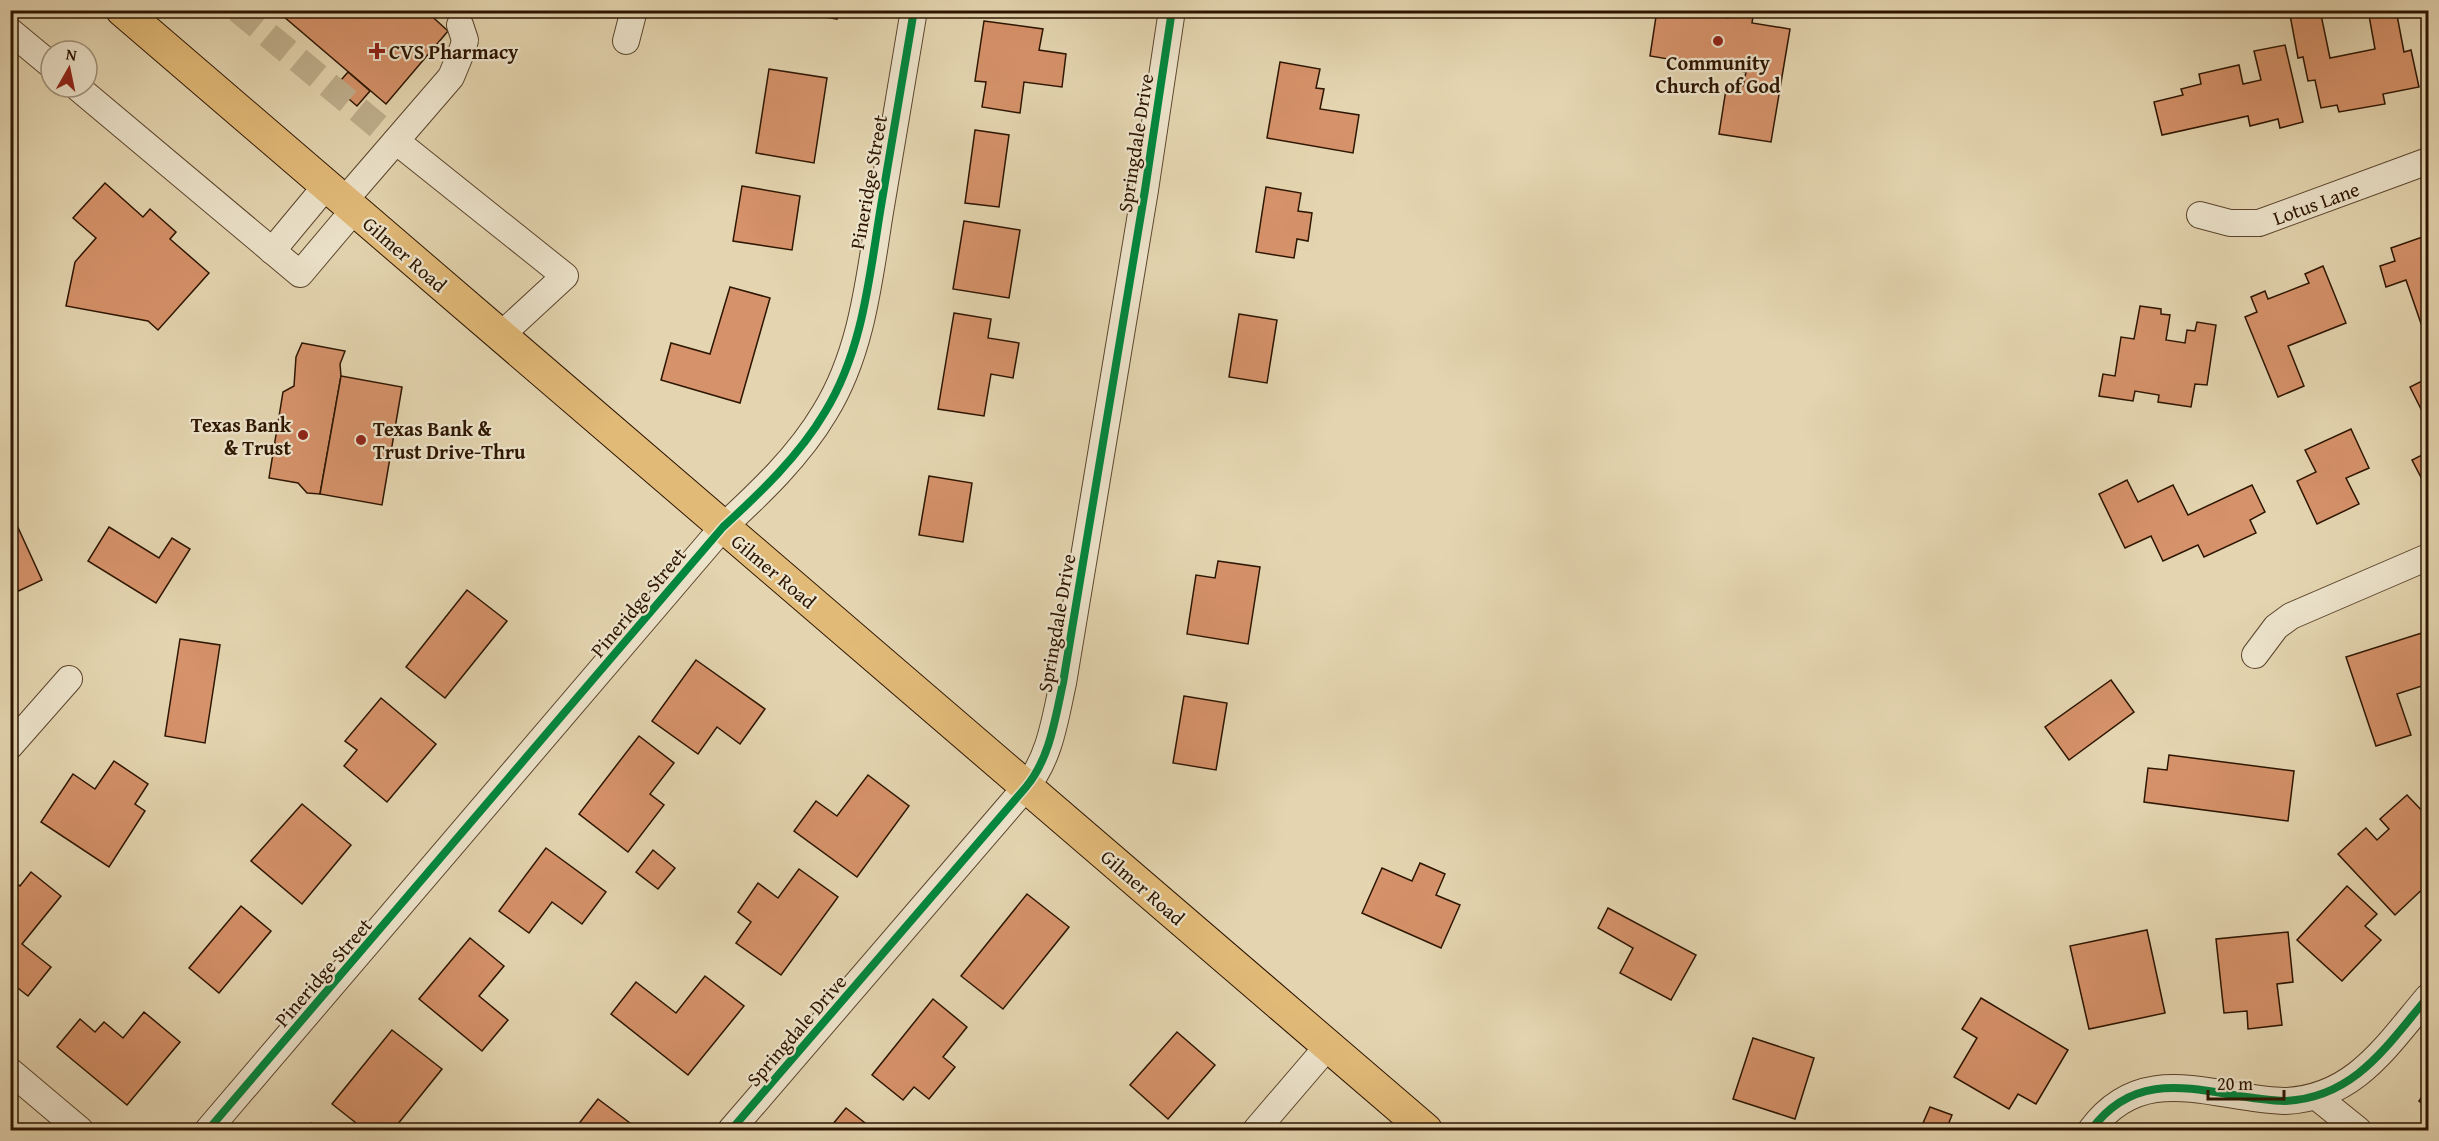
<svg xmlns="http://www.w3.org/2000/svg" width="2439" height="1141" viewBox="0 0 2439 1141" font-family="'Gentium Book Plus',serif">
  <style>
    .building { fill: #d6926a; stroke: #2d1500; stroke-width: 1.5 }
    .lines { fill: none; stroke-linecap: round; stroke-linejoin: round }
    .minor-tunnel { stroke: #bfaf8d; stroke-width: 26; stroke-dasharray: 26 13; stroke-linecap: butt }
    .minor-casing { stroke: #5b452c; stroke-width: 28 }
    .major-casing { stroke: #2d1500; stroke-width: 34 }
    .minor { stroke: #ede4cc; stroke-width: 26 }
    .major { stroke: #e2ba78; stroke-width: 32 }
    .cycleway-casing { stroke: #ede4cc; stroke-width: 11 }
    .cycleway { stroke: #00873e; stroke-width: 8 }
    .poi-dot { fill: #8f2418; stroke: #ede4cc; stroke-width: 2 }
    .labels { text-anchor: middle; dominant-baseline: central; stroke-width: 4.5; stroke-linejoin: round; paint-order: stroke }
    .poi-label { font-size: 20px; font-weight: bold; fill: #2d1500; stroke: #ede4cc; text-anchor: start }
    .street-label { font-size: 20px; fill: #2d1500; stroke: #ede4cc }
  </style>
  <rect width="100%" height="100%" fill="#e4d5b0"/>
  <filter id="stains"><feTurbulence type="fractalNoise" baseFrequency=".00333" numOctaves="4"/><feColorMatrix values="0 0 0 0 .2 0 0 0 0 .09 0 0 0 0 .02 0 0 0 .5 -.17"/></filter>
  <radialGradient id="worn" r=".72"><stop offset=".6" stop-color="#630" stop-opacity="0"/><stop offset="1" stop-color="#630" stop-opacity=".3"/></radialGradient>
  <!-- building -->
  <g class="building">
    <polygon points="276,10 425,10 448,31 386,104"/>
    <polygon points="787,10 838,10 837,19"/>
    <polygon points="1657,10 1681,10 1728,18 1729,10 1754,10 1752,23 1790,29 1771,142 1719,134 1727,83 1743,86 1746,72 1650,56"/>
    <polygon points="2313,10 2320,10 2330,58 2375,49 2368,10 2396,10 2404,52 2411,50 2419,87 2383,94 2385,104 2339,112 2337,105 2321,108 2315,80 2308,81 2303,57 2298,58 2290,15"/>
    <polygon points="984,21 1043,29 1039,50 1066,54 1062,87 1024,82 1020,113 982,107 986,82 975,81"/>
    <polygon points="2285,45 2303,122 2280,128 2278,119 2250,126 2248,116 2162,135 2154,102 2183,95 2181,89 2201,84 2199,74 2239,65 2243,84 2261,80 2254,51"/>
    <polygon points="1280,62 1320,69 1316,88 1324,89 1320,109 1359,115 1353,153 1267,138"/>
    <polygon points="769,69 827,78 814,163 756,153"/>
    <polygon points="348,72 370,91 357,106 335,87"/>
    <polygon points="975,130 1009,135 999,207 965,203"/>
    <polygon points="105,183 143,217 150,209 176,232 170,239 209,273 158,330 148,321 66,306 75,262 96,238 73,218"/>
    <polygon points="742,186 800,196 792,250 733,241"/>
    <polygon points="1266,187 1301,193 1298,211 1312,213 1308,241 1297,239 1294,258 1256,252"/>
    <polygon points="964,221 1020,230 1009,298 953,289"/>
    <polygon points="2428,235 2428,341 2427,341 2406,280 2386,287 2380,266 2395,261 2391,248"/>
    <polygon points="2323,266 2346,323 2288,346 2304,386 2278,397 2245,317 2257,312 2251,297 2265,291 2268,299 2309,283 2305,274"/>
    <polygon points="730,287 770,298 740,403 661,380 671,343 710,354"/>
    <polygon points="2140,306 2161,309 2161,314 2170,315 2166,340 2185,343 2187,330 2195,331 2197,322 2216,325 2207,385 2195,384 2191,407 2158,402 2159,395 2135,391 2133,401 2099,396 2103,374 2115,376 2121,337 2134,339"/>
    <polygon points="954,313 991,319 988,338 1019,343 1013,378 991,374 984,416 938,409"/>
    <polygon points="1239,314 1277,320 1267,383 1229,377"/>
    <polygon points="302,343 345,351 340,364 341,376 320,494 307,493 298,483 269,478 283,392 294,386 296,357"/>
    <polygon points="341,376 402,387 382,505 320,494"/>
    <polygon points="2428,378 2428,420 2427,421 2410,387"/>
    <polygon points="2351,429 2369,468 2346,478 2359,504 2317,524 2297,481 2316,472 2305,450"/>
    <polygon points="2428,452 2428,481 2424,483 2412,460"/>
    <polygon points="929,476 972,483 963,542 919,535"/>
    <polygon points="2127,480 2138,502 2173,485 2188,515 2252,485 2265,512 2250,520 2256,533 2204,557 2198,545 2163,561 2151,536 2125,548 2099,494"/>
    <polygon points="15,521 42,580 10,595 10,523"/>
    <polygon points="109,527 159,558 172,538 190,549 156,603 88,561"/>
    <polygon points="1218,561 1260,567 1248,644 1187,634 1196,575 1215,578"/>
    <polygon points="467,590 507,621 445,698 406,667"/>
    <polygon points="2428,631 2428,684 2397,694 2411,735 2376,746 2346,657"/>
    <polygon points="180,639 220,645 205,743 165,736"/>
    <polygon points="696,660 765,709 740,744 717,727 698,754 652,721"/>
    <polygon points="2111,680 2134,712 2069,760 2045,727"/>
    <polygon points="1184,696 1227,703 1216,770 1173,763"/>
    <polygon points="381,698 436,744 387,802 344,766 357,750 345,741"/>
    <polygon points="639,736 674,763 650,794 664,805 628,852 579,814"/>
    <polygon points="2169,755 2294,771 2288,821 2144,802 2148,768 2167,770"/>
    <polygon points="114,761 148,784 135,804 145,811 109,867 41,822 73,774 95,789"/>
    <polygon points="868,775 909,806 857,877 794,831 816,801 837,816"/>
    <polygon points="2407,795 2428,817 2428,884 2395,915 2338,854 2366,828 2377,840 2389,829 2380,819"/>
    <polygon points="302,804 351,845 302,904 251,861"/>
    <polygon points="546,848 606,892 582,924 552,902 529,933 499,911"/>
    <polygon points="653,850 675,868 658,889 636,872"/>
    <polygon points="1420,863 1445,874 1436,895 1460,905 1441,948 1362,913 1382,868 1412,881"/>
    <polygon points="799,869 838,897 781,975 736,943 751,922 738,912 758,883 778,898"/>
    <polygon points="31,872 61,896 22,944 51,967 28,996 10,982 10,878 20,886"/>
    <polygon points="2347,886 2377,914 2365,926 2381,940 2342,981 2297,940"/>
    <polygon points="1027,894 1069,927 1003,1009 961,976"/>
    <polygon points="241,906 271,931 219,993 189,968"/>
    <polygon points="1608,908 1696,955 1671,1000 1620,973 1633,948 1598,928"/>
    <polygon points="2147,930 2165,1013 2089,1029 2070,946"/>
    <polygon points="2288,932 2293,982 2277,984 2282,1025 2248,1029 2247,1011 2224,1013 2216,939"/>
    <polygon points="470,938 504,966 479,996 508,1020 482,1051 419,999"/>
    <polygon points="705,976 744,1006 688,1075 611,1014 636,982 676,1013"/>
    <polygon points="1981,998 2068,1050 2036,1104 2018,1094 2009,1109 1954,1077 1977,1038 1962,1029"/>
    <polygon points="933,999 967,1027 943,1057 955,1067 929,1099 914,1087 903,1100 872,1075"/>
    <polygon points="144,1012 180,1042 127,1105 57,1047 80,1019 95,1032 104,1022 123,1038"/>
    <polygon points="392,1030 442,1069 393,1130 365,1130 332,1104"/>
    <polygon points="1177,1032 1215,1065 1168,1119 1130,1085"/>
    <polygon points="1753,1038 1814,1058 1795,1119 1733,1099"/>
    <polygon points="2428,1088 2428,1108 2419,1101"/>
    <polygon points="598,1099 638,1129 637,1130 574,1130"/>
    <polygon points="1930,1107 1952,1115 1946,1130 1920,1130"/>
    <polygon points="846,1108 874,1130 828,1130"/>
    <polygon points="311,1123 320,1130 304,1130"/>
  </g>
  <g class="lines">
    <!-- minor-tunnel -->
    <polyline class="minor-tunnel" points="238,10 396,141"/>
    <defs>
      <g id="minor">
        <polyline points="10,31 51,65"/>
        <polyline points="626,41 634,10"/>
        <polyline points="77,87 300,274 354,210"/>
        <polyline points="396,141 565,276 500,336"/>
        <polyline points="344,201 451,77 463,48 465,40 460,25"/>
        <polyline points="2200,215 2230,223 2259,223 2428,161"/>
        <polyline points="272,251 326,186"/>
        <polyline points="2255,655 2276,627 2291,616 2428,557"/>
        <polyline points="10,746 69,679"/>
        <polyline points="10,1071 80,1130"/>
        <polyline points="2317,1097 2358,1130"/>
        <path d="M208,1130L723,527C760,493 799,456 825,412C862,352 869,280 880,212C891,145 903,78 914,10"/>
        <path d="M731,1130L1026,787C1050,758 1055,719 1063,683L1145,190L1172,10"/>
        <polyline points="1256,1130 1328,1046"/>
        <path d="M2091,1130C2143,1059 2213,1099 2285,1101C2355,1098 2387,1045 2428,997"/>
      </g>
      <polyline id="major" points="122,10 1426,1130"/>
    </defs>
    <!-- minor casing -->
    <use href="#minor" class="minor-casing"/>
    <!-- major casing -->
    <use href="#major" class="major-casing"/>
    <!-- minor -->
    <use href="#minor" class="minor"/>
    <!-- major -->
    <use href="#major" class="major"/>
    <defs>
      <g id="cycleway">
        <path d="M208,1130L723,527C760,493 799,456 825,412C862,352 869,280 880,212C891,145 903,78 914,10"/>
        <path d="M731,1130L1026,787C1050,758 1055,719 1063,683L1145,190L1172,10"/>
        <path d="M2091,1130C2143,1059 2213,1099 2285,1101C2355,1098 2387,1045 2428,997"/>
      </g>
    </defs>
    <!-- cycleway casing -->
    <use href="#cycleway" class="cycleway-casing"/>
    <!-- cycleway -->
    <use href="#cycleway" class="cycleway"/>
  </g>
  <!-- markers -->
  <g class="poi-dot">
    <circle cx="1718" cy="41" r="6"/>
    <path d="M374 42h6v6h6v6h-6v6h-6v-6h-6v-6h6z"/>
    <circle cx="303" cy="435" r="6"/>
    <circle cx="361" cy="440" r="6"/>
  </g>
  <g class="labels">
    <!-- poi labels -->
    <g class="poi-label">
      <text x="389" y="51">CVS Pharmacy</text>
      <text x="1718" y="62" text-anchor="middle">Community<tspan x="1718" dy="23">Church of God</tspan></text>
      <text x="291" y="424" text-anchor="end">Texas Bank<tspan x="291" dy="23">&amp; Trust</tspan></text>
      <text x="373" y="428">Texas Bank &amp;<tspan x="373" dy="23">Trust Drive-Thru</tspan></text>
    </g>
    <!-- street labels -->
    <g class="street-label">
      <text transform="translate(1135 143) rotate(-81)">Springdale Drive</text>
      <text transform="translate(868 182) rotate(-80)">Pineridge Street</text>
      <text transform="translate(2316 203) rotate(-20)">Lotus Lane</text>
      <text transform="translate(405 254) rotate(41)">Gilmer Road</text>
      <text transform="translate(774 571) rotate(40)">Gilmer Road</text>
      <text transform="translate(638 602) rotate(-50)">Pineridge Street</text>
      <text transform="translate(1056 623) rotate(-80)">Springdale Drive</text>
      <text transform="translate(1143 887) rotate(41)">Gilmer Road</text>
      <text transform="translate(323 972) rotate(-49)">Pineridge Street</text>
      <text transform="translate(796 1030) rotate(-49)">Springdale Drive</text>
    </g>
  </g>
  <!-- margin -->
  <rect width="2439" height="1141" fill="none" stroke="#e4d5b0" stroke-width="36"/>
  <rect x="12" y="12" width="2415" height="1117" fill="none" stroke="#2d1500" stroke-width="3"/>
  <rect x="18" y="18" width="2403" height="1105" fill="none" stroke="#2d1500" stroke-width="1.5"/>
  <!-- north arrow -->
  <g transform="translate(69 69) rotate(9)"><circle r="28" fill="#ede4cc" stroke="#a0917a" stroke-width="1.5"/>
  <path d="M0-4.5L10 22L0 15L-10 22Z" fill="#8f2418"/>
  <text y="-9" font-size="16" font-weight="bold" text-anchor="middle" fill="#2d1500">N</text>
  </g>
  <!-- scale -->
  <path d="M2208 1090v9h76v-9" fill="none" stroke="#2d1500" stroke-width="3"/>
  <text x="2217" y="1090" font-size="18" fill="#2d1500" stroke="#ede4cc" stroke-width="4.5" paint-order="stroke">20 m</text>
  <rect width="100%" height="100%" filter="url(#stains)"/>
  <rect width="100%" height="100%" fill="url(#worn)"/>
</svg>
